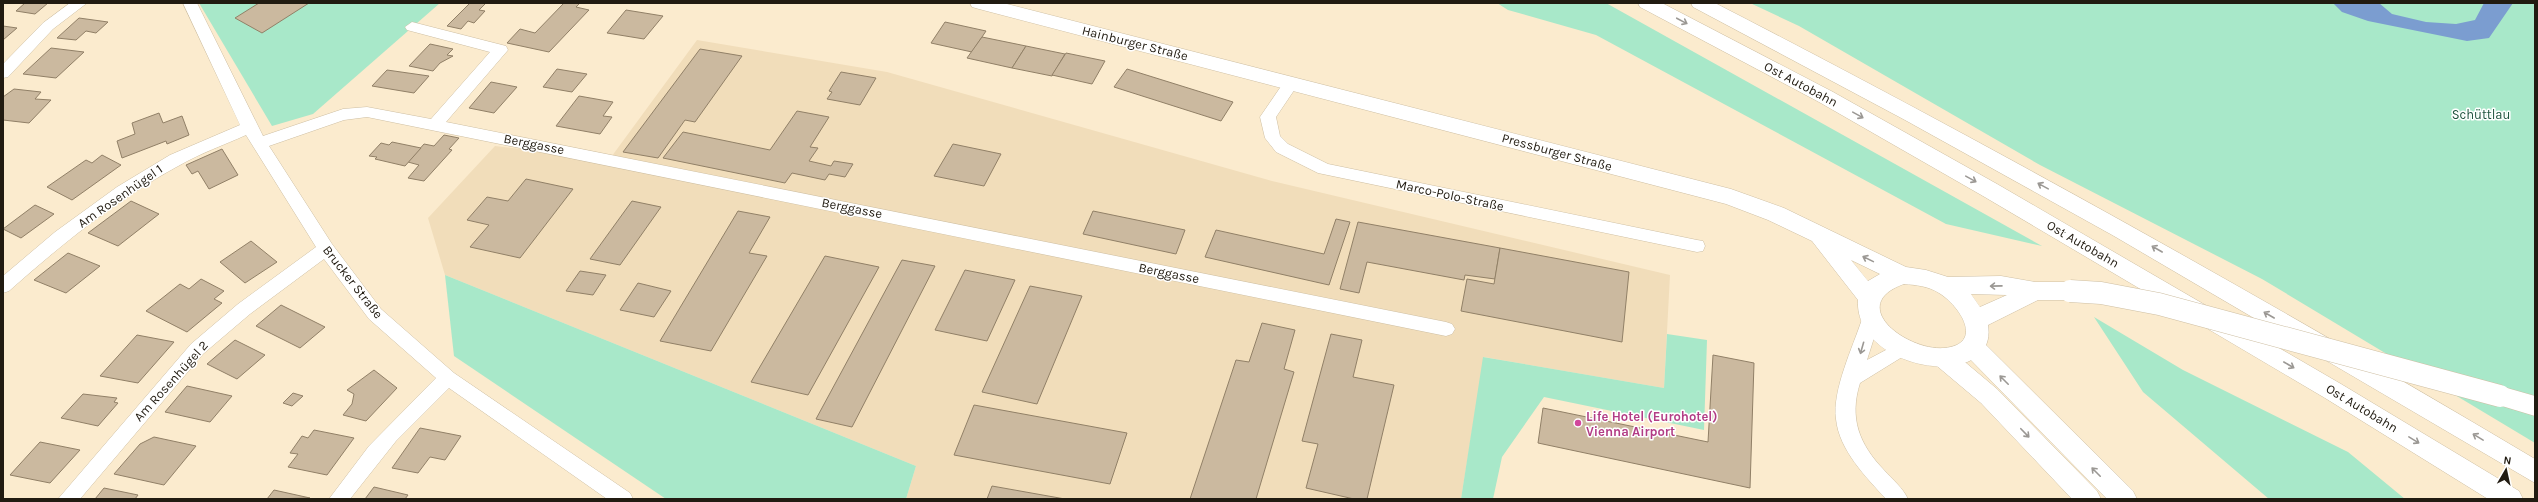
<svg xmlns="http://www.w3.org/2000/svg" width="2538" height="502" viewBox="0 0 2538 502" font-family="Karla,sans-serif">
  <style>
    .built { fill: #f1ddba }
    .green { fill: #a8e8c9 }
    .water { fill: #7b9dd0 }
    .building { fill: #cbb99f; stroke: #918067 }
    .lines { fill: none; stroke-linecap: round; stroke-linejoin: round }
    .street-casing { stroke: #cebfa3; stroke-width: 1 }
    .primary-casing { stroke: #cebfa3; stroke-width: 1 }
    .highway-casing { stroke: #cebfa3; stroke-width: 1 }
    .street { fill: #fff; fill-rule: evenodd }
    .primary { fill: #fff; fill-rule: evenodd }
    .highway { fill: #fff; fill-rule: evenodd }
    .primary-bridge-casing { stroke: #cebfa3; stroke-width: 23; stroke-linecap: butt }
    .primary-bridge { stroke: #fff; stroke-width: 22 }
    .oneway { stroke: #9b9894 }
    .hotel-dot { fill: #d1479c; stroke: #fff; stroke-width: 1.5 }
    .labels { text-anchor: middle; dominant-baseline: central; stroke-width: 3; stroke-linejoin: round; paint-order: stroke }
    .street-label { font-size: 13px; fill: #211b11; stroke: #fff }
    .park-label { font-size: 13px; fill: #1d533d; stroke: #fff }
    .hotel-label { font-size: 13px; font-weight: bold; fill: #b23c85; stroke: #fff; text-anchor: start }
  </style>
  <rect width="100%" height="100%" fill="#fbebce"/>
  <!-- built -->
  <polygon class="built" points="697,40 887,72 1272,181 1670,275 1664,388 1484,357 1461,499 906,499 916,466 445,275 428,218 495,146 609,160"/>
  <!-- green -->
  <g class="green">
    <polygon points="199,3 440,3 313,114 272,126"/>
    <polygon points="1497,3 1606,3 2042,246 1946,224 1596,35 1508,10"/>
    <polygon points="1750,3 2535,3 2535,443 2262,279 2040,165 1799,26"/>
    <polygon points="445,275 916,466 906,499 666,499 454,356"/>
    <polygon points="2094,317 2183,370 2348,452 2405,499 2269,499 2143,392"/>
    <polygon points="1667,334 1707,340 1704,430 1544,397 1502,457 1493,499 1461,499 1483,357 1664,388"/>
  </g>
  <!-- water -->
  <polygon class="water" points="2333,3 2379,3 2392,14 2426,22 2456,24 2475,20 2484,3 2513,3 2489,38 2467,41 2368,21 2342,12"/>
  <!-- building -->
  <g class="building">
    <polygon points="25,3 48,3 35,14 16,11"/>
    <polygon points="259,3 309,3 262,33 235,18"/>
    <polygon points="470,3 486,3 479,10 485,11 474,23 468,21 461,29 447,26"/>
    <polygon points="564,3 580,3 576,7 589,10 549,52 507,43 520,29 535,33"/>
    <polygon points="626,10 663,16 644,39 607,33"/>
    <polygon points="79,18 108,22 96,33 86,31 76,40 57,38"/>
    <polygon points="945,22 986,31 972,52 931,43"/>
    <polygon points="3,26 17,28 3,40"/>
    <polygon points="982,37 1026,46 1012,68 967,58"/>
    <polygon points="430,44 453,49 447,55 453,56 440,63 433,71 409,66"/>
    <polygon points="1026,46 1065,54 1052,76 1012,68"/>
    <polygon points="51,48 84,52 56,78 23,74"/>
    <polygon points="700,49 742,56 695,122 685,120 658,158 623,152"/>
    <polygon points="1066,53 1105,61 1092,84 1052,75"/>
    <polygon points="557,69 587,74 572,92 543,87"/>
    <polygon points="1127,69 1233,102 1221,121 1114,87"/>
    <polygon points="387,70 429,76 414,93 372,86"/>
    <polygon points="841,72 876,78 860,105 827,99 832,92 829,91"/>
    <polygon points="491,82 517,87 494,113 469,108"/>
    <polygon points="14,89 41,92 35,99 51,100 29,123 3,120 3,97"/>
    <polygon points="579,96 613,102 603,116 612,117 600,134 556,126"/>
    <polygon points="797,111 829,117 810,147 818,148 809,161 831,166 834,161 853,164 845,177 829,174 825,180 792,173 785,183 663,158 683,132 770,150"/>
    <polygon points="159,113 163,123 182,116 189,135 167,144 166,141 122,158 117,141 135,134 132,123"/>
    <polygon points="444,135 459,138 449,149 452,150 424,181 408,178 419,165 408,162 424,144 434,146"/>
    <polygon points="392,142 421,148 405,166 375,159 377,157 369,156 381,143 389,145"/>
    <polygon points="953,144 1001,154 984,186 934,176"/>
    <polygon points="222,149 238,175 209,189 198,171 192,174 186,165"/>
    <polygon points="102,155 121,165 72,200 47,187 86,160 92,163"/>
    <polygon points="526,179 573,189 520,258 470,247 489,225 467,220 487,197 508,201"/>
    <polygon points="131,201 159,214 118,246 88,233"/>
    <polygon points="632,201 661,207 620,265 590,259"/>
    <polygon points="35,205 54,214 21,238 3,229"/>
    <polygon points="738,211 770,217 749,253 767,256 711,351 660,341"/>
    <polygon points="1093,211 1185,230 1176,254 1083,234"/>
    <polygon points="1336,219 1350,222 1329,285 1205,257 1216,230 1324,254"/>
    <polygon points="1358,222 1500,248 1495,279 1465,275 1464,280 1367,262 1359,293 1340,289"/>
    <polygon points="251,241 277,262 245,283 220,262"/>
    <polygon points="1500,248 1629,272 1622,342 1461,311 1467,279 1494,284"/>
    <polygon points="68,253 100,266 66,293 34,280"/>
    <polygon points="825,256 879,267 808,395 751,382"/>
    <polygon points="902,260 935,266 852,427 816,419"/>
    <polygon points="965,270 1015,280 987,341 935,330"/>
    <polygon points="580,271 606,275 593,295 566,291"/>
    <polygon points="201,279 224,291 214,299 222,303 187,332 146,311 180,284 189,289"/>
    <polygon points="638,283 671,291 654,317 620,310"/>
    <polygon points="1030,286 1082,296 1037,404 982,392"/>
    <polygon points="281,305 325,327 300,348 256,326"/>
    <polygon points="1262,323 1295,330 1284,369 1294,372 1256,499 1190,499 1236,360 1249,362"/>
    <polygon points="1331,334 1362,340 1353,377 1394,385 1367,499 1354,499 1306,488 1318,444 1302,441"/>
    <polygon points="137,335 174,342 138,383 100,376"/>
    <polygon points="235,340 265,355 237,379 207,364"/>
    <polygon points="1713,355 1754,363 1750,488 1538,443 1543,408 1708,442"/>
    <polygon points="374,370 397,388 366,421 343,415 352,404 354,394 347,390"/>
    <polygon points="187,386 232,396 210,422 165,412"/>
    <polygon points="293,393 303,396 292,406 283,403"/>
    <polygon points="83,394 117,398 114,402 118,403 98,426 61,418"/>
    <polygon points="974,405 1127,433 1110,484 954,455"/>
    <polygon points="420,428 461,436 445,460 430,457 418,473 392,468"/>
    <polygon points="314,430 354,438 327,475 288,467 298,454 290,453 302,436 308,438"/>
    <polygon points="154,437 196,446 164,485 114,474 140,444"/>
    <polygon points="40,442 80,450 50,483 10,475"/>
    <polygon points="992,486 1065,499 987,499"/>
    <polygon points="374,487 408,495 405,499 365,499"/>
    <polygon points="104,488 138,495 135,499 95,499"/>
    <polygon points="274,490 310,498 267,499"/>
  </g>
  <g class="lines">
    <defs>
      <g id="street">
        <polygon points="70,3 87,3 53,29 8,77 3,78 3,64 43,23"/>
        <path d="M183,3H197L263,136L343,109L367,107L431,119L490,52L407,30L405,27L412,22L506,46L508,50L446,122L1446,322L1452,324L1455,329L1452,334L1446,336L367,117L344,120L269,146L332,244L381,309L454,373L630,493L633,499H607L449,388L396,441L350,499H329L369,446L436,378L369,319L324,259L250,314L203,354L80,499H58L191,344L238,304L316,247L246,135C224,145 201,153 180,165C117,199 62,244 9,291L3,293V276L55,232L117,187L170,155L240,125Z"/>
        <polygon points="1291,78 1296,79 1299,83 1276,117 1280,136 1288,144 1328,164 1697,240 1703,241 1705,246 1703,251 1697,252 1318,173 1276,152 1265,138 1260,117 1286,79"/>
        <path d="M1871,312L1877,314L1880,319L1867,360L1901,342L1907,344L1910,349L1907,354L1860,383C1849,418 1859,444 1884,470C1892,479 1903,488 1908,499H1886C1866,477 1839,450 1836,419C1832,390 1853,347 1862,319L1865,314Z"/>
      </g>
      <g id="primary">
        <path d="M970,3H1003L1731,189L1784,208L1906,267L1926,270L1948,277L2001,276L2035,282H2070L2078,285L2081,291L2078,297L2070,300H2038L1988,325C1999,393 1854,372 1858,300L1812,241L1768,220L1726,204L979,9L972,7ZM1851,260L1880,274L1868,281ZM1904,284C1916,285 1928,286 1939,293C1960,306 1985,344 1944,348C1907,351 1845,305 1904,284ZM1971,294L2007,295L1980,307Z"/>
        <polygon points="2500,386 2535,396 2535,416 2492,403 2488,396 2492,389"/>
      </g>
      <g id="highway">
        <polygon points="1638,3 1662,3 1833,92 1997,184 2341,384 2519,491 2523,499 2488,499 2325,398 1983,196 1819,102 1640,7"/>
        <path d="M1691,3H1715C1993,146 2266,299 2535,459V483L2114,236L1905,120L1693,7Z"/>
        <polygon points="1972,337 1980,339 2133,491 2137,499 2107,499 1964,353 1960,346 1964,339"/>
        <polygon points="1945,349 1953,352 1997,389 2097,491 2101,499 2072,499 1981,403 1937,366 1933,359 1937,352"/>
      </g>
    </defs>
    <!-- street casing -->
    <use href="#street" class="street-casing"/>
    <!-- primary casing -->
    <use href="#primary" class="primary-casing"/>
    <!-- highway casing -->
    <use href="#highway" class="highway-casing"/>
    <!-- street -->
    <use href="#street" class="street"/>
    <!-- primary -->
    <use href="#primary" class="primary"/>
    <!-- highway -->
    <use href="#highway" class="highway"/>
    <defs>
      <polyline id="primary-bridge" points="2070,291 2101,293 2159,304 2500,396"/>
    </defs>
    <!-- primary-bridge casing -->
    <use href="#primary-bridge" class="primary-bridge-casing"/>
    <!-- primary-bridge -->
    <use href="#primary-bridge" class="primary-bridge"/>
  </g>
  <!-- one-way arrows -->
  <defs><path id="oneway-shaft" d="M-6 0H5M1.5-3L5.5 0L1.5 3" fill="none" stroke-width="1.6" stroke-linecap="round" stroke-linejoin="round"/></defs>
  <g class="oneway">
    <use href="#oneway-shaft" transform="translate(1682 21) rotate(28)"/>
    <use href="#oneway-shaft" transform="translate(1858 115) rotate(29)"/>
    <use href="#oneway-shaft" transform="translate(1971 179) rotate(29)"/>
    <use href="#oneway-shaft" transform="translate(2043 186) rotate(-151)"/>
    <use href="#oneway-shaft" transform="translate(2157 249) rotate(-150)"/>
    <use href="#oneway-shaft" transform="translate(1868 259) rotate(-154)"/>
    <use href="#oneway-shaft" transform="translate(1996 286) rotate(179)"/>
    <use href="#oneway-shaft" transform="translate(2269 315) rotate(-150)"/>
    <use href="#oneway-shaft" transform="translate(1862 348) rotate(106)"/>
    <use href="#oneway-shaft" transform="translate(2289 365) rotate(30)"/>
    <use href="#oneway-shaft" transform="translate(2004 380) rotate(-135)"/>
    <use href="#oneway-shaft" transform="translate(2025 433) rotate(46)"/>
    <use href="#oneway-shaft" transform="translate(2478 437) rotate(-149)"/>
    <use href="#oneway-shaft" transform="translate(2414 440) rotate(31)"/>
    <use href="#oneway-shaft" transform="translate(2096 472) rotate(-135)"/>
  </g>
  <!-- markers -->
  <circle class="hotel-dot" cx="1578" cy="423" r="4"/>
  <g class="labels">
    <!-- street labels -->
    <g class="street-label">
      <text transform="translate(1135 43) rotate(14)">Hainburger Straße</text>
      <text transform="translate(1801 84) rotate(28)">Ost Autobahn</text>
      <text transform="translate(534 144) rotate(11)">Berggasse</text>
      <text transform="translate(1557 152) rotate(15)">Pressburger Straße</text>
      <text transform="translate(1450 195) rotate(12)">Marco-Polo-Straße</text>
      <text transform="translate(120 196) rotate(-35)">Am Rosenhügel 1</text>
      <text transform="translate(852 208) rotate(11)">Berggasse</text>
      <text transform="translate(2083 244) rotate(30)">Ost Autobahn</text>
      <text transform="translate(1169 273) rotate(11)">Berggasse</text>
      <text transform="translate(353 282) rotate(52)">Brucker Straße</text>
      <text transform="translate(171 381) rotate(-48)">Am Rosenhügel 2</text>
      <text transform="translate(2362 408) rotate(31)">Ost Autobahn</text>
    </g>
    <!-- park labels -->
    <g class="park-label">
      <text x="2481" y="114">Schüttlau</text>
    </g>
    <!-- hotel labels -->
    <g class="hotel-label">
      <text x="1586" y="416">Life Hotel (Eurohotel)<tspan x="1586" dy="15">Vienna Airport</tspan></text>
    </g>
  </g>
  <!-- border -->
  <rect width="2538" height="502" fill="none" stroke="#211b11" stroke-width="8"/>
  <!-- north arrow -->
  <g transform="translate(2506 470) rotate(9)" stroke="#ffffff" stroke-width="3" paint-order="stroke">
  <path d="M0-3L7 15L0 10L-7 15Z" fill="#211b11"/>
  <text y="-6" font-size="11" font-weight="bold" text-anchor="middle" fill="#211b11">N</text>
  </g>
</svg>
